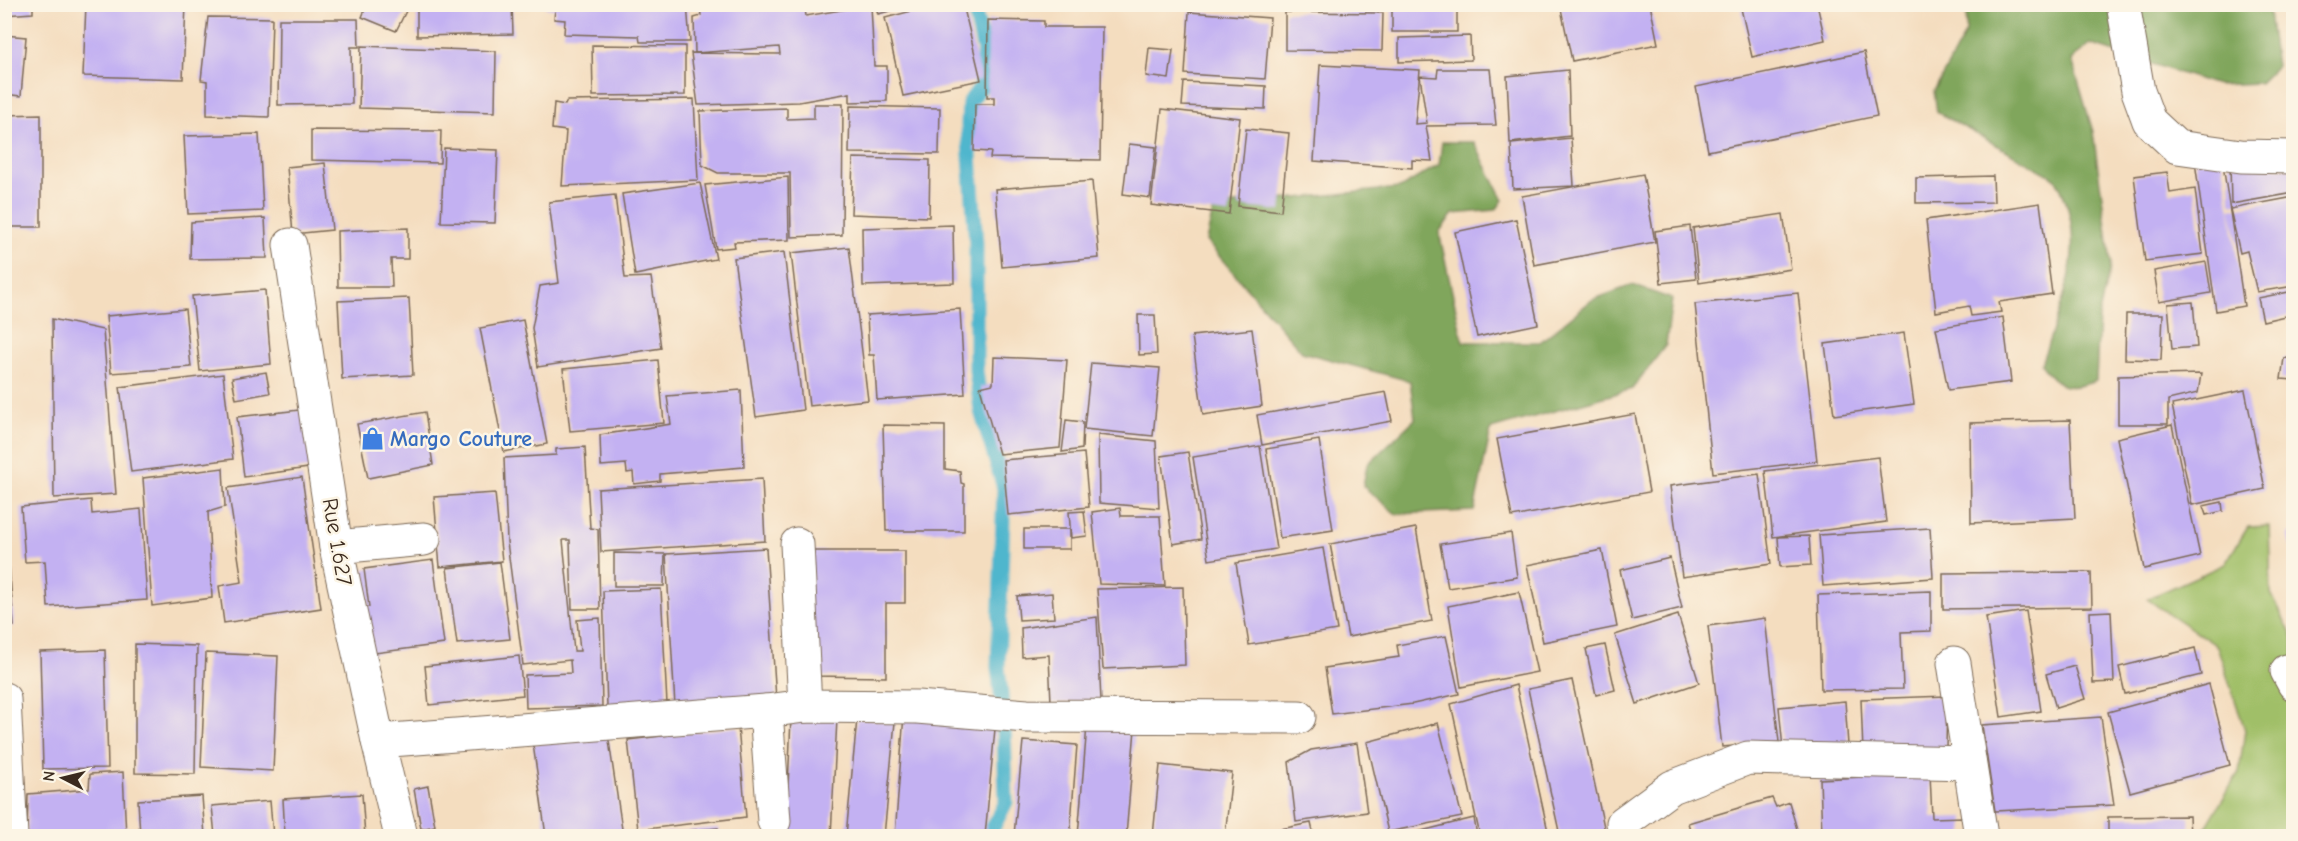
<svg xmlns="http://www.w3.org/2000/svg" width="2298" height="841" viewBox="0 0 2298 841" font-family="'Comic Neue',sans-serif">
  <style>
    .green { fill: #a0bf68; stroke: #6e7443; stroke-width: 1.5 }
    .forest { fill: #80a65c; stroke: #5e683d; stroke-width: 1.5 }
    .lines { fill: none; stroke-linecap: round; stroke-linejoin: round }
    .stream { stroke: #4fb6cd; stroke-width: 15 }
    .building { fill: #c3b1f2 }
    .minor-casing { stroke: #7c6956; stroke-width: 35 }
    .minor { stroke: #fff; stroke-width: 33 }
    .labels { text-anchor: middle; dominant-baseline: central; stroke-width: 5; stroke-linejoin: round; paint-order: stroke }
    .shop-label { font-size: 22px; font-weight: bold; fill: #366cbe; stroke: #fcf5e5; text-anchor: start }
    .street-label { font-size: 22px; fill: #3b2a1e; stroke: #fcf5e5 }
  </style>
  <rect width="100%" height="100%" fill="#fcf5e5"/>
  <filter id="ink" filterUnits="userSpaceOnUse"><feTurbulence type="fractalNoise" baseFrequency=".0167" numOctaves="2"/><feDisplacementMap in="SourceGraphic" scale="12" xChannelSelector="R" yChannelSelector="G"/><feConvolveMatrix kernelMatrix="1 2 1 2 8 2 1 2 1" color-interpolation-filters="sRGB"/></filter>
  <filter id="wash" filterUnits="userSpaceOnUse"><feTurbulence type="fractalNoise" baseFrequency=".008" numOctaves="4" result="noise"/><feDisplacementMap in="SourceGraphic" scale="24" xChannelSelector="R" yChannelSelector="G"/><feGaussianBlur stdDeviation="1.35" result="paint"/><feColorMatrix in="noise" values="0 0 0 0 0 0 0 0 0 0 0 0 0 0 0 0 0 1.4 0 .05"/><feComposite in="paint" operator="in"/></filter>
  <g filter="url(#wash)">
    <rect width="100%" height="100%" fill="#f4ddbf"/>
    <!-- green -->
    <polygon class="green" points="2269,526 2271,593 2293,638 2293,836 2208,836 2205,829 2239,772 2245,730 2217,646 2147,599 2225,564 2248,527"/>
    <!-- forest -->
    <g class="forest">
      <path d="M1967,5H2268L2276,66L2259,83L2217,85L2090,44L2072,60L2093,132L2111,263L2099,314L2096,381C2067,391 2059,389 2041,364C2062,301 2092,241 2055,178L1937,112L1934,91L1966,32Z"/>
      <polygon points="1442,142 1474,142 1503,200 1496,210 1453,214 1439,232 1463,342 1540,342 1592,300 1632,285 1672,299 1666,345 1632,389 1491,429 1474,511 1396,514 1363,486 1367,465 1415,419 1410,381 1302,352 1206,241 1214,206 1400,188 1439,165"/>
    </g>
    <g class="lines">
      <!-- stream -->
      <polyline class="stream" points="973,4 984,50 982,85 969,103 968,125 976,244 976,370 981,411 1004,488 998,667 1004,721 1006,802 989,836"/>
    </g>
    <g id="blocks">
      <!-- building -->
      <g class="building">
        <polygon points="4,4 33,4 33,13 4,15"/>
        <polygon points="86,4 186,4 183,79 83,76"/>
        <polygon points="201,4 233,4 233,8 201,9"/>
        <polygon points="417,4 512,4 513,34 417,36"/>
        <polygon points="546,4 687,4 690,42 640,42 639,36 564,34 565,20 554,19 555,9 546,8"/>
        <polygon points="700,4 828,4 805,9 806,16 871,5 874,66 887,66 887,101 850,102 850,93 799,102 698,105 691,53 780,54 779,47 695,53 694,18 701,16"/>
        <polygon points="875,4 913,4 913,5 878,14"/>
        <polygon points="938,4 963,4 981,80 903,96 885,18"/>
        <rect x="1392" y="4" width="65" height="28"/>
        <polygon points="1560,4 1650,4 1658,44 1572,61"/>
        <polygon points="1740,4 1817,4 1825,40 1752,57"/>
        <polygon points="367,5 409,5 396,31 362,17"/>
        <polygon points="1189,12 1270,18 1265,79 1185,74"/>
        <polygon points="1285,12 1383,13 1382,51 1285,50"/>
        <polygon points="208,17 272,18 269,117 207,115 207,81 201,80"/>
        <polygon points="279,19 358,19 359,47 351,47 352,104 278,105"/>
        <polygon points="988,20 1044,21 1044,27 1102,27 1100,160 990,158 991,152 974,151 975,104 994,104 994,97 987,97"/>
        <polygon points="4,35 26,37 21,96 4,94"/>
        <polygon points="1470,36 1471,60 1399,62 1399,38"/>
        <polygon points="592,45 685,46 685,95 593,96"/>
        <polygon points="361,46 496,51 495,112 359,108"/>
        <polygon points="1149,48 1173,50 1169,79 1146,76"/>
        <polygon points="1864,52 1877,116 1708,151 1696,87"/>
        <polygon points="1320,65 1420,70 1415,124 1427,123 1420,76 1437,77 1438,69 1490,69 1496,125 1426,126 1432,161 1412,160 1412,168 1314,161"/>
        <polygon points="1568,70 1570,136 1510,143 1507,76"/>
        <polygon points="1184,82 1266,86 1265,109 1182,106"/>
        <polygon points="694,99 698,180 562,186 566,131 552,129 554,103 565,105 567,101"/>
        <polygon points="814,104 843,104 842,235 791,237 790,173 718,173 702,165 700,111 787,108 787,119 814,118"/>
        <polygon points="850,106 940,108 939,154 849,153"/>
        <polygon points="1162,109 1240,118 1229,214 1151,205"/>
        <polygon points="41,114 41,227 4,227 6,115"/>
        <polygon points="1246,129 1289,133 1281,211 1238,206"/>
        <polygon points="311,130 441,131 440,163 311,160"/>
        <polygon points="259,134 263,211 188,214 184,136"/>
        <polygon points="1571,138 1574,186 1513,189 1511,144"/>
        <polygon points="1129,144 1156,147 1150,198 1123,194"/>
        <polygon points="444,148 498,150 495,223 441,222"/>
        <polygon points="853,158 930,160 929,217 851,214"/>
        <polygon points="2222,158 2244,306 2216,311 2195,162"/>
        <polygon points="325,163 332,230 293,234 287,167"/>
        <polygon points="2230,164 2294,169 2294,193 2231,204"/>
        <polygon points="2167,172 2170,193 2195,189 2203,254 2145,261 2134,176"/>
        <polygon points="1643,174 1655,242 1534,265 1522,196"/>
        <polygon points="1993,176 1994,202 1916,203 1916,178"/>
        <polygon points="788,177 789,240 734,242 735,247 716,249 705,185"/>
        <polygon points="1092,181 1099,258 1002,267 995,189"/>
        <polygon points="700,183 716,259 635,275 622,194"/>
        <polygon points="615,195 625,278 651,277 661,348 538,367 532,328 540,286 559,283 549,202"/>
        <polygon points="2294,197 2294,286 2257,292 2247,251 2240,253 2230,209"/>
        <polygon points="2040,203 2052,294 1999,302 2001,312 1971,316 1969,306 1936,312 1926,220"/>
        <polygon points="1783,214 1791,269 1699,283 1693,228"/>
        <polygon points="265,218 267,258 190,259 191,222"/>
        <polygon points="1516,219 1538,324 1477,337 1455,232"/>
        <polygon points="953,225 954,283 863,286 862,228"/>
        <polygon points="1690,226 1696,279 1661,283 1655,231"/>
        <polygon points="408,228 408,259 391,259 392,287 338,287 337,231"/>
        <polygon points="849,247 868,400 809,406 791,253"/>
        <polygon points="784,252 803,410 756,417 734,258"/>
        <polygon points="2206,262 2211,293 2159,302 2154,271"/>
        <polygon points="265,290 271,364 200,371 192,296"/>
        <polygon points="2294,291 2294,314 2263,321 2258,298"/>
        <polygon points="1798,293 1817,461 1713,473 1695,304"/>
        <polygon points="409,298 413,375 342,379 338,301"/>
        <polygon points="2193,302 2197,347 2172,349 2168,304"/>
        <polygon points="185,309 191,367 111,373 106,316"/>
        <polygon points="960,309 965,394 877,400 874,355 869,355 867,315"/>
        <polygon points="2126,314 2163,314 2161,360 2125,359"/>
        <polygon points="1138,315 1155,315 1157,354 1139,355"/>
        <polygon points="2003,317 2011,382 1948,390 1936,328"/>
        <polygon points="52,319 103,330 116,494 54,498"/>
        <polygon points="523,320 547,444 504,452 480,328"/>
        <polygon points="1252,329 1262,406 1203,415 1192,336"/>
        <polygon points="1904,333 1914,404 1834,415 1825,344"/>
        <polygon points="994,357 1067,360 1060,448 999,454 980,387 993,384"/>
        <polygon points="2284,358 2294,359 2294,380 2281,379"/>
        <polygon points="658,360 664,423 570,431 563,369"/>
        <polygon points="1091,363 1160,368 1153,436 1084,429"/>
        <polygon points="266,372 270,393 236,399 232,378"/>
        <polygon points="223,374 233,459 131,472 120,387"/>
        <polygon points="2201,374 2198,393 2168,400 2168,424 2118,424 2118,376"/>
        <polygon points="741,390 744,467 660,474 660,481 634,484 633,472 627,473 626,464 601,466 600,435 671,424 667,396"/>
        <polygon points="2245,390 2265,489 2192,505 2172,405"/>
        <polygon points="1386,392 1392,421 1262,445 1257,415"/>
        <polygon points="308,409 315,467 244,477 237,417"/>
        <polygon points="425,412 433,465 368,478 357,424"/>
        <polygon points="1635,414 1649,492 1512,517 1497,439"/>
        <polygon points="1066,420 1083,422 1082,449 1062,452"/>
        <polygon points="2070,420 2075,518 1971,523 1970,423"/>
        <polygon points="883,425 945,426 945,469 960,471 961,483 964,484 964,531 886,531"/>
        <polygon points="2172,425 2200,556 2144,569 2117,438"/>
        <polygon points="1098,435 1156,441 1159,508 1099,503"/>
        <polygon points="1319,440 1333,530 1280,538 1266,449"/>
        <polygon points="1260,446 1276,549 1209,560 1193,457"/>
        <polygon points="585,447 590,528 598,529 600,609 572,609 570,540 563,540 574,651 580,651 577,620 600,618 602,706 526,708 525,675 571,673 570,660 523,665 507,542 504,458 556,455 556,449"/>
        <polygon points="1188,452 1201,539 1173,544 1161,456"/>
        <polygon points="1084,453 1089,507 1008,515 1003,460"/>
        <polygon points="1878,457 1886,522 1773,537 1765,471"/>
        <polygon points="223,468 225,507 208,512 212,598 152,606 143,478"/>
        <polygon points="1759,474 1771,564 1682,577 1670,486"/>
        <polygon points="302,477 321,608 224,623 219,586 242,582 228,488"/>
        <polygon points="762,479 765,541 601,552 598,489"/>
        <polygon points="495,493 502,561 440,567 434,497"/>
        <polygon points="91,500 92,514 141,509 147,600 48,607 45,561 25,562 21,507"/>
        <polygon points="2222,502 2223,511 2206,515 2203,506"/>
        <polygon points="1120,508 1121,516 1160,516 1165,586 1099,584 1092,512"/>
        <polygon points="1084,511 1087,536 1071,538 1069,512"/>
        <polygon points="1416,528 1432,621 1348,637 1330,544"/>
        <polygon points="1930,528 1933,578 1823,586 1819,535"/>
        <rect x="1024" y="529" width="46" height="20"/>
        <polygon points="2294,532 2294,552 2293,552 2288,534"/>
        <polygon points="1511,533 1517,577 1448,588 1440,544"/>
        <polygon points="1809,536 1811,565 1780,567 1778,537"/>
        <polygon points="766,548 776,699 675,706 666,554"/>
        <polygon points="1323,548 1337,630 1249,645 1236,563"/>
        <polygon points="1602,550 1617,627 1543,642 1527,565"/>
        <polygon points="4,551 8,551 14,626 4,627"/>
        <polygon points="809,551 905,551 905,603 886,603 886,677 810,676"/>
        <polygon points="614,553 665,554 664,586 614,586"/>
        <polygon points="1670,558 1682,608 1632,620 1620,570"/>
        <polygon points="433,560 444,644 367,654 360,608 369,607 364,569"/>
        <polygon points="500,562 510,639 457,644 447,568"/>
        <polygon points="2091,572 2092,607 1943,609 1943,573"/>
        <polygon points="1183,587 1185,665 1103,669 1097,589"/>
        <polygon points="661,589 667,704 607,707 603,591"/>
        <polygon points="1931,591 1931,631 1901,632 1903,689 1821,690 1818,595"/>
        <polygon points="1519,592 1537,672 1461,687 1448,606"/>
        <polygon points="1052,593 1054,618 1019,620 1017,596"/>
        <polygon points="2026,611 2041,711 2001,717 1986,617"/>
        <polygon points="2111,611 2114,682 2093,683 2090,612"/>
        <polygon points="1678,615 1699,683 1637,704 1615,635"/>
        <polygon points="1097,617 1101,701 1051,703 1049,655 1022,657 1021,628"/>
        <polygon points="1765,618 1779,742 1722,747 1708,626"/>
        <polygon points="1446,636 1459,694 1413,704 1332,714 1325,668 1399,657 1397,645"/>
        <polygon points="135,644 197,646 195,774 135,773"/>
        <polygon points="1605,645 1615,690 1596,695 1586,649"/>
        <polygon points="2195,648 2201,675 2125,694 2119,667"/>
        <polygon points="105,650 108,768 43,769 40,652"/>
        <polygon points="206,653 278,656 273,771 201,767"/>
        <polygon points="519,656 523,695 429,705 425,666"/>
        <polygon points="2075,666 2085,699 2056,708 2046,674"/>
        <polygon points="1572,680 1606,836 1560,836 1528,689"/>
        <polygon points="2209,684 2230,765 2130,792 2108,712"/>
        <polygon points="1516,685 1549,836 1480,836 1451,704"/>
        <polygon points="1947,696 1946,750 1863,752 1861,699"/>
        <polygon points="1845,701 1848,745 1783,749 1779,707"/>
        <polygon points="904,714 996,718 985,836 895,836"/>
        <polygon points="2101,717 2114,805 1995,811 1982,725"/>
        <polygon points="791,718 837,719 831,836 786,834"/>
        <polygon points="857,719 895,722 884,836 846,836"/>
        <polygon points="1438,723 1462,817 1388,832 1367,742"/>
        <polygon points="1087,725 1135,729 1126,836 1078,836"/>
        <polygon points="738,727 746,817 638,830 628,740"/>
        <polygon points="608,734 623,836 546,836 533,744"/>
        <polygon points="1023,741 1077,745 1070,836 1014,835"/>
        <polygon points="1357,743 1367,812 1296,822 1289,762 1311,750"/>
        <polygon points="1160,765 1232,773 1225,836 1153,836"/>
        <polygon points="123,772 126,836 27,836 28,794 89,789 90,774"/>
        <polygon points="1930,774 1932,818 1964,817 1963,836 1822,836 1820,779"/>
        <polygon points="428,786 435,826 421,829 414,789"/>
        <polygon points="362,794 365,836 285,836 283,799"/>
        <polygon points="202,796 205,836 140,836 138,800"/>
        <polygon points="1772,798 1776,807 1789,802 1799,836 1692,836 1688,823"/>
        <polygon points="270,801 273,836 215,836 212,806"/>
        <polygon points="2189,816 2190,836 2108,836 2108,817"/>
        <polygon points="1474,818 1477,836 1401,836"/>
        <polygon points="1311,823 1314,836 1251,836 1251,835"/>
        <polygon points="718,828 719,836 642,836 642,835"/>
      </g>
    </g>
  </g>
  <g filter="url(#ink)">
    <use href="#blocks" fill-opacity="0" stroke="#7c6956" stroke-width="1.5"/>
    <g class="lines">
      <defs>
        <g id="minor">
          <polyline points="2123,4 2138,91 2149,121 2177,147 2241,156 2294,157"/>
          <polyline points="290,245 336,547 378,741 401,836"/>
          <polyline points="797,544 805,706"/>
          <polyline points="336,547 424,539"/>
          <polyline points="1954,663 1981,836"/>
          <polyline points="2287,671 2294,684"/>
          <polyline points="4,699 11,836"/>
          <polyline points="378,741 766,711"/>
          <polyline points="774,821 766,711 805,706 917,707 1027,716 1299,717"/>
          <polyline points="1623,823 1672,787 1748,758 1969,763"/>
        </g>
      </defs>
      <!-- minor casing -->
      <use href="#minor" class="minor-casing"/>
      <!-- minor -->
      <use href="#minor" class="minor"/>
    </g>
  </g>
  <!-- icons -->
  <defs>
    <symbol id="shop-bare" viewBox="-9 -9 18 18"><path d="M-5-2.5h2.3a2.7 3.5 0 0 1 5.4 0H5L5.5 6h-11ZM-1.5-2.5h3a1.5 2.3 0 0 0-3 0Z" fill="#3f7fe0" stroke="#fcf5e5" stroke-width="2.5" paint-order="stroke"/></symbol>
  </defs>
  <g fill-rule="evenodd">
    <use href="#shop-bare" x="356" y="422" width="33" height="33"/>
  </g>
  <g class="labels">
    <!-- shop labels -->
    <g class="shop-label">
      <text x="390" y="439">Margo Couture</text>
    </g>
    <!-- street labels -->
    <g class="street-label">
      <text transform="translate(337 542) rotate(80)">Rue 1.627</text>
    </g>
  </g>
  <!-- margin -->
  <rect width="2298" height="841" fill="none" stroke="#fcf5e5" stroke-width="24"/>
  <!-- north arrow -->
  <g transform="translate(63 778) rotate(277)" stroke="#fcf5e5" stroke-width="4.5" paint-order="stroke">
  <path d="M0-4.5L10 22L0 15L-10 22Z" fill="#3b2a1e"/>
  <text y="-9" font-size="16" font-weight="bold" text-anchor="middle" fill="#3b2a1e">N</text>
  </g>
</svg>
